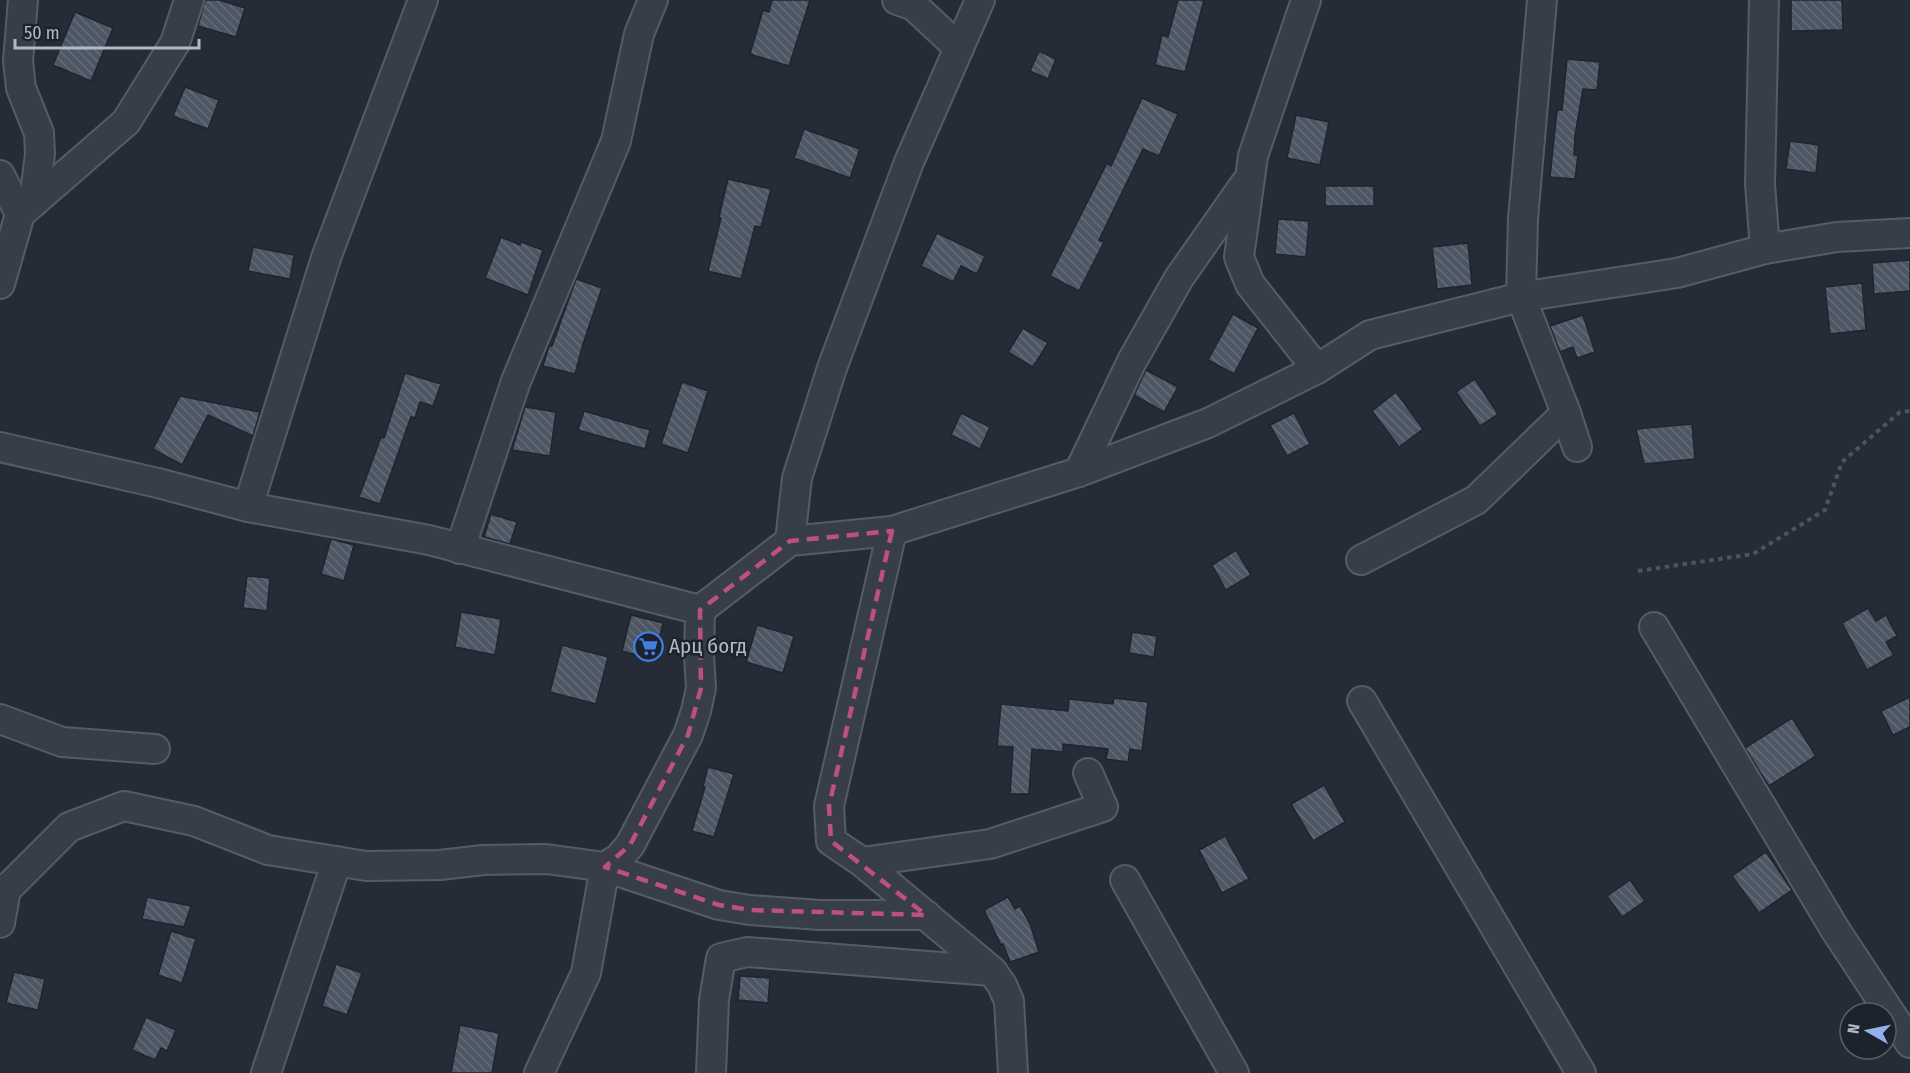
<svg xmlns="http://www.w3.org/2000/svg" width="1910" height="1073" viewBox="0 0 1910 1073" font-family="'Fira Sans Condensed',sans-serif">
  <style>
    .building { fill: url(#building-back-hatch); stroke: #1f252f; stroke-width: 1.5 }
    .lines { fill: none; stroke-linecap: round; stroke-linejoin: round }
    .minor-casing { stroke: #565c66; stroke-width: 32 }
    .path { stroke: #48575a; stroke-width: 4; stroke-dasharray: 4.5 4.5; stroke-linecap: butt }
    .minor { stroke: #383e48; stroke-width: 28 }
    .marked { fill: none; stroke: #bd5080; stroke-width: 4.5; stroke-dasharray: 12 8; stroke-linejoin: round }
    .labels { text-anchor: middle; dominant-baseline: central; stroke-width: 5; stroke-linejoin: round; paint-order: stroke }
    .poi-label { font-size: 21px; fill: #b3b9c4; stroke: #1d232d; text-anchor: start }
  </style>
  <defs>
    <pattern id="building-back-hatch" width="6" height="6" patternUnits="userSpaceOnUse" patternTransform="scale(1.5)"><rect width="6" height="6" fill="#4d5663"/><path d="M-1 5l2 2M0 0l6 6M5-1l2 2" fill="none" stroke="#646c78"/></pattern>
  </defs>
  <rect width="100%" height="100%" fill="#252c37"/>
  <!-- building -->
  <g class="building">
    <polygon points="205,0 219,0 245,8 236,37 198,26"/>
    <polygon points="772,0 810,0 789,66 750,54 763,10 769,12"/>
    <polygon points="1178,0 1204,0 1185,72 1155,65 1162,35 1168,37"/>
    <polygon points="1791,0 1842,0 1843,30 1791,31"/>
    <polygon points="75,12 113,28 91,81 53,65"/>
    <polygon points="1039,51 1056,59 1048,79 1030,71"/>
    <polygon points="1567,59 1600,62 1597,90 1583,89 1575,135 1574,155 1578,155 1575,179 1550,177 1557,110 1562,110"/>
    <polygon points="185,87 219,100 208,129 173,116"/>
    <polygon points="1142,98 1178,114 1159,156 1143,149 1099,240 1104,242 1079,291 1050,276 1107,163 1111,166"/>
    <polygon points="1296,115 1329,122 1320,165 1287,158"/>
    <polygon points="804,129 860,149 850,178 794,158"/>
    <polygon points="1790,141 1819,145 1816,173 1786,169"/>
    <polygon points="728,179 771,189 761,227 755,226 741,279 708,271 721,218 719,217"/>
    <rect x="1325" y="186" width="49" height="20"/>
    <polygon points="1278,219 1309,221 1306,257 1275,254"/>
    <polygon points="937,233 985,256 977,274 961,266 953,282 921,266"/>
    <polygon points="501,237 520,245 521,242 543,250 528,295 485,278"/>
    <polygon points="1468,243 1472,285 1437,289 1432,247"/>
    <polygon points="253,247 294,255 290,279 248,271"/>
    <polygon points="1910,260 1910,291 1874,294 1872,263"/>
    <polygon points="576,279 602,288 583,344 575,374 543,366 549,346 552,346"/>
    <polygon points="1862,283 1866,330 1830,334 1825,287"/>
    <polygon points="1233,314 1258,328 1234,374 1208,360"/>
    <polygon points="1583,315 1595,352 1577,358 1573,347 1560,352 1550,326"/>
    <polygon points="1023,328 1048,343 1033,367 1008,352"/>
    <polygon points="1146,370 1178,387 1164,412 1134,395"/>
    <polygon points="405,373 441,384 433,406 420,402 415,418 411,417 380,504 359,497 381,437 384,438"/>
    <polygon points="1475,379 1498,414 1480,426 1456,392"/>
    <polygon points="682,382 708,391 688,453 661,444"/>
    <polygon points="1396,392 1423,429 1399,447 1372,411"/>
    <polygon points="180,396 260,412 253,436 208,415 182,465 153,449"/>
    <polygon points="525,407 556,412 550,456 512,450"/>
    <polygon points="584,411 650,430 645,449 578,430"/>
    <polygon points="961,413 990,427 980,449 951,435"/>
    <polygon points="1294,413 1310,444 1287,456 1270,425"/>
    <polygon points="1692,424 1695,459 1644,464 1636,429"/>
    <polygon points="491,514 517,522 510,544 484,537"/>
    <polygon points="331,539 354,545 344,581 321,574"/>
    <polygon points="1236,550 1251,575 1226,590 1212,565"/>
    <polygon points="247,576 270,578 267,611 243,608"/>
    <polygon points="1868,608 1876,621 1886,615 1897,636 1886,642 1894,655 1867,670 1842,623"/>
    <polygon points="461,612 501,619 495,655 455,647"/>
    <polygon points="631,615 663,623 654,660 622,651"/>
    <polygon points="757,625 794,636 783,673 746,662"/>
    <polygon points="1132,632 1157,636 1154,657 1129,653"/>
    <polygon points="562,645 608,657 596,704 550,692"/>
    <polygon points="1910,697 1910,727 1893,735 1881,711"/>
    <polygon points="1114,698 1148,702 1142,751 1130,749 1128,762 1106,759 1108,749 1063,744 1063,752 1032,749 1029,794 1010,794 1013,747 997,746 1001,704 1068,711 1069,699 1113,704"/>
    <polygon points="1792,718 1816,756 1769,786 1745,748"/>
    <polygon points="708,767 734,774 714,837 692,831 705,787 703,786"/>
    <polygon points="1324,785 1345,822 1313,841 1291,804"/>
    <polygon points="1225,836 1249,879 1222,893 1199,850"/>
    <polygon points="1766,852 1792,890 1759,913 1732,876"/>
    <polygon points="1630,880 1645,901 1622,917 1607,896"/>
    <polygon points="147,897 191,906 184,927 142,919"/>
    <polygon points="1008,897 1015,909 1020,906 1030,924 1039,952 1010,962 1003,944 1001,945 984,910"/>
    <polygon points="171,931 196,939 182,983 158,975"/>
    <polygon points="336,964 362,973 347,1015 322,1006"/>
    <polygon points="14,972 45,979 38,1010 6,1003"/>
    <polygon points="740,976 770,978 768,1003 738,1000"/>
    <polygon points="146,1017 176,1030 167,1051 161,1048 155,1060 132,1050"/>
    <polygon points="460,1025 499,1033 492,1073 451,1073"/>
  </g>
  <g class="lines">
    <defs>
      <g id="minor">
        <polyline points="23,0 18,61 21,88 39,133 40,154 34,202"/>
        <polyline points="897,0 914,6 959,48"/>
        <polyline points="1306,0 1253,156 1239,257 1250,284 1317,369"/>
        <polyline points="1764,0 1760,184 1765,249"/>
        <polyline points="0,175 20,214"/>
        <polyline points="0,284 20,214 126,122 175,43 189,0"/>
        <polyline points="1566,413 1577,447"/>
        <polyline points="0,447 158,483 248,507 429,540 700,610 790,541 892,531 1079,472 1208,423 1317,369 1370,335 1521,297 1677,273 1765,249 1837,237 1910,233"/>
        <polyline points="1079,472 1132,361 1179,278 1245,184"/>
        <polyline points="248,507 326,258 423,0"/>
        <polyline points="892,531 829,806 831,841 862,862 992,971 1002,985 1009,1001 1013,1073"/>
        <polyline points="790,541 797,478 832,368 909,162 980,0"/>
        <polyline points="460,549 516,381 616,141 639,34 653,0"/>
        <polyline points="1361,560 1476,500 1566,413 1521,297 1523,219 1542,0"/>
        <polyline points="1654,627 1836,931 1910,1043"/>
        <polyline points="1362,701 1581,1073"/>
        <polyline points="0,719 62,742 155,749"/>
        <polyline points="862,862 990,844 1103,807 1088,773"/>
        <polyline points="1125,880 1234,1073"/>
        <polyline points="0,889 6,890 0,923"/>
        <polyline points="6,890 69,827 124,806 194,821 268,850 366,866 440,865 483,860 546,859 605,867 719,905 750,910 820,915 926,915"/>
        <polyline points="266,1073 337,861"/>
        <polyline points="539,1073 586,973 605,867 619,858 630,845 688,735 696,711 701,688 699,655 700,610"/>
        <polyline points="711,1073 714,1000 721,958 747,952 992,971"/>
      </g>
    </defs>
    <!-- minor casing -->
    <use href="#minor" class="minor-casing"/>
    <!-- path -->
    <polyline class="path" points="1638,571 1753,554 1825,510 1842,462 1900,412 1910,411"/>
    <!-- minor -->
    <use href="#minor" class="minor"/>
  </g>
  <!-- marked area -->
  <path class="marked" d="M892,531L829,806L831,841L926,915L750,910L719,905L605,867L630,845L688,735L701,688L700,610L790,541Z"/>
  <!-- icons -->
  <defs>
    <symbol id="supermarket-ring" viewBox="-11 -11 22 22"><circle r="9.5" fill="#1d232d" stroke="#3f7fe0" stroke-width="1.5"/><path d="M-6-5.5h2.5l.6 2H6L4.5 2H-2.5L-4.4-4H-6ZM-1.5 3.2a1.3 1.3 0 1 0 .1 0ZM3 3.2a1.3 1.3 0 1 0 .1 0Z" fill="#3f7fe0"/></symbol>
  </defs>
  <g fill-rule="evenodd">
    <use href="#supermarket-ring" x="632" y="630" width="33" height="33"/>
  </g>
  <g class="labels">
    <!-- poi labels -->
    <g class="poi-label">
      <text x="669" y="646">Арц богд</text>
    </g>
  </g>
  <!-- north arrow -->
  <g transform="translate(1868 1031) rotate(279)"><circle r="28" fill="#1d232d" stroke="#595f69" stroke-width="1.5"/>
  <path d="M0-4.5L10 22L0 15L-10 22Z" fill="#92b0ea"/>
  <text y="-9" font-size="16" font-weight="bold" text-anchor="middle" fill="#b3b9c4">N</text>
  </g>
  <!-- scale -->
  <path d="M15 39v9h184v-9" fill="none" stroke="#b3b9c4" stroke-width="3"/>
  <text x="24" y="39" font-size="18" fill="#b3b9c4" stroke="#1d232d" stroke-width="4.5" paint-order="stroke">50 m</text>
</svg>
